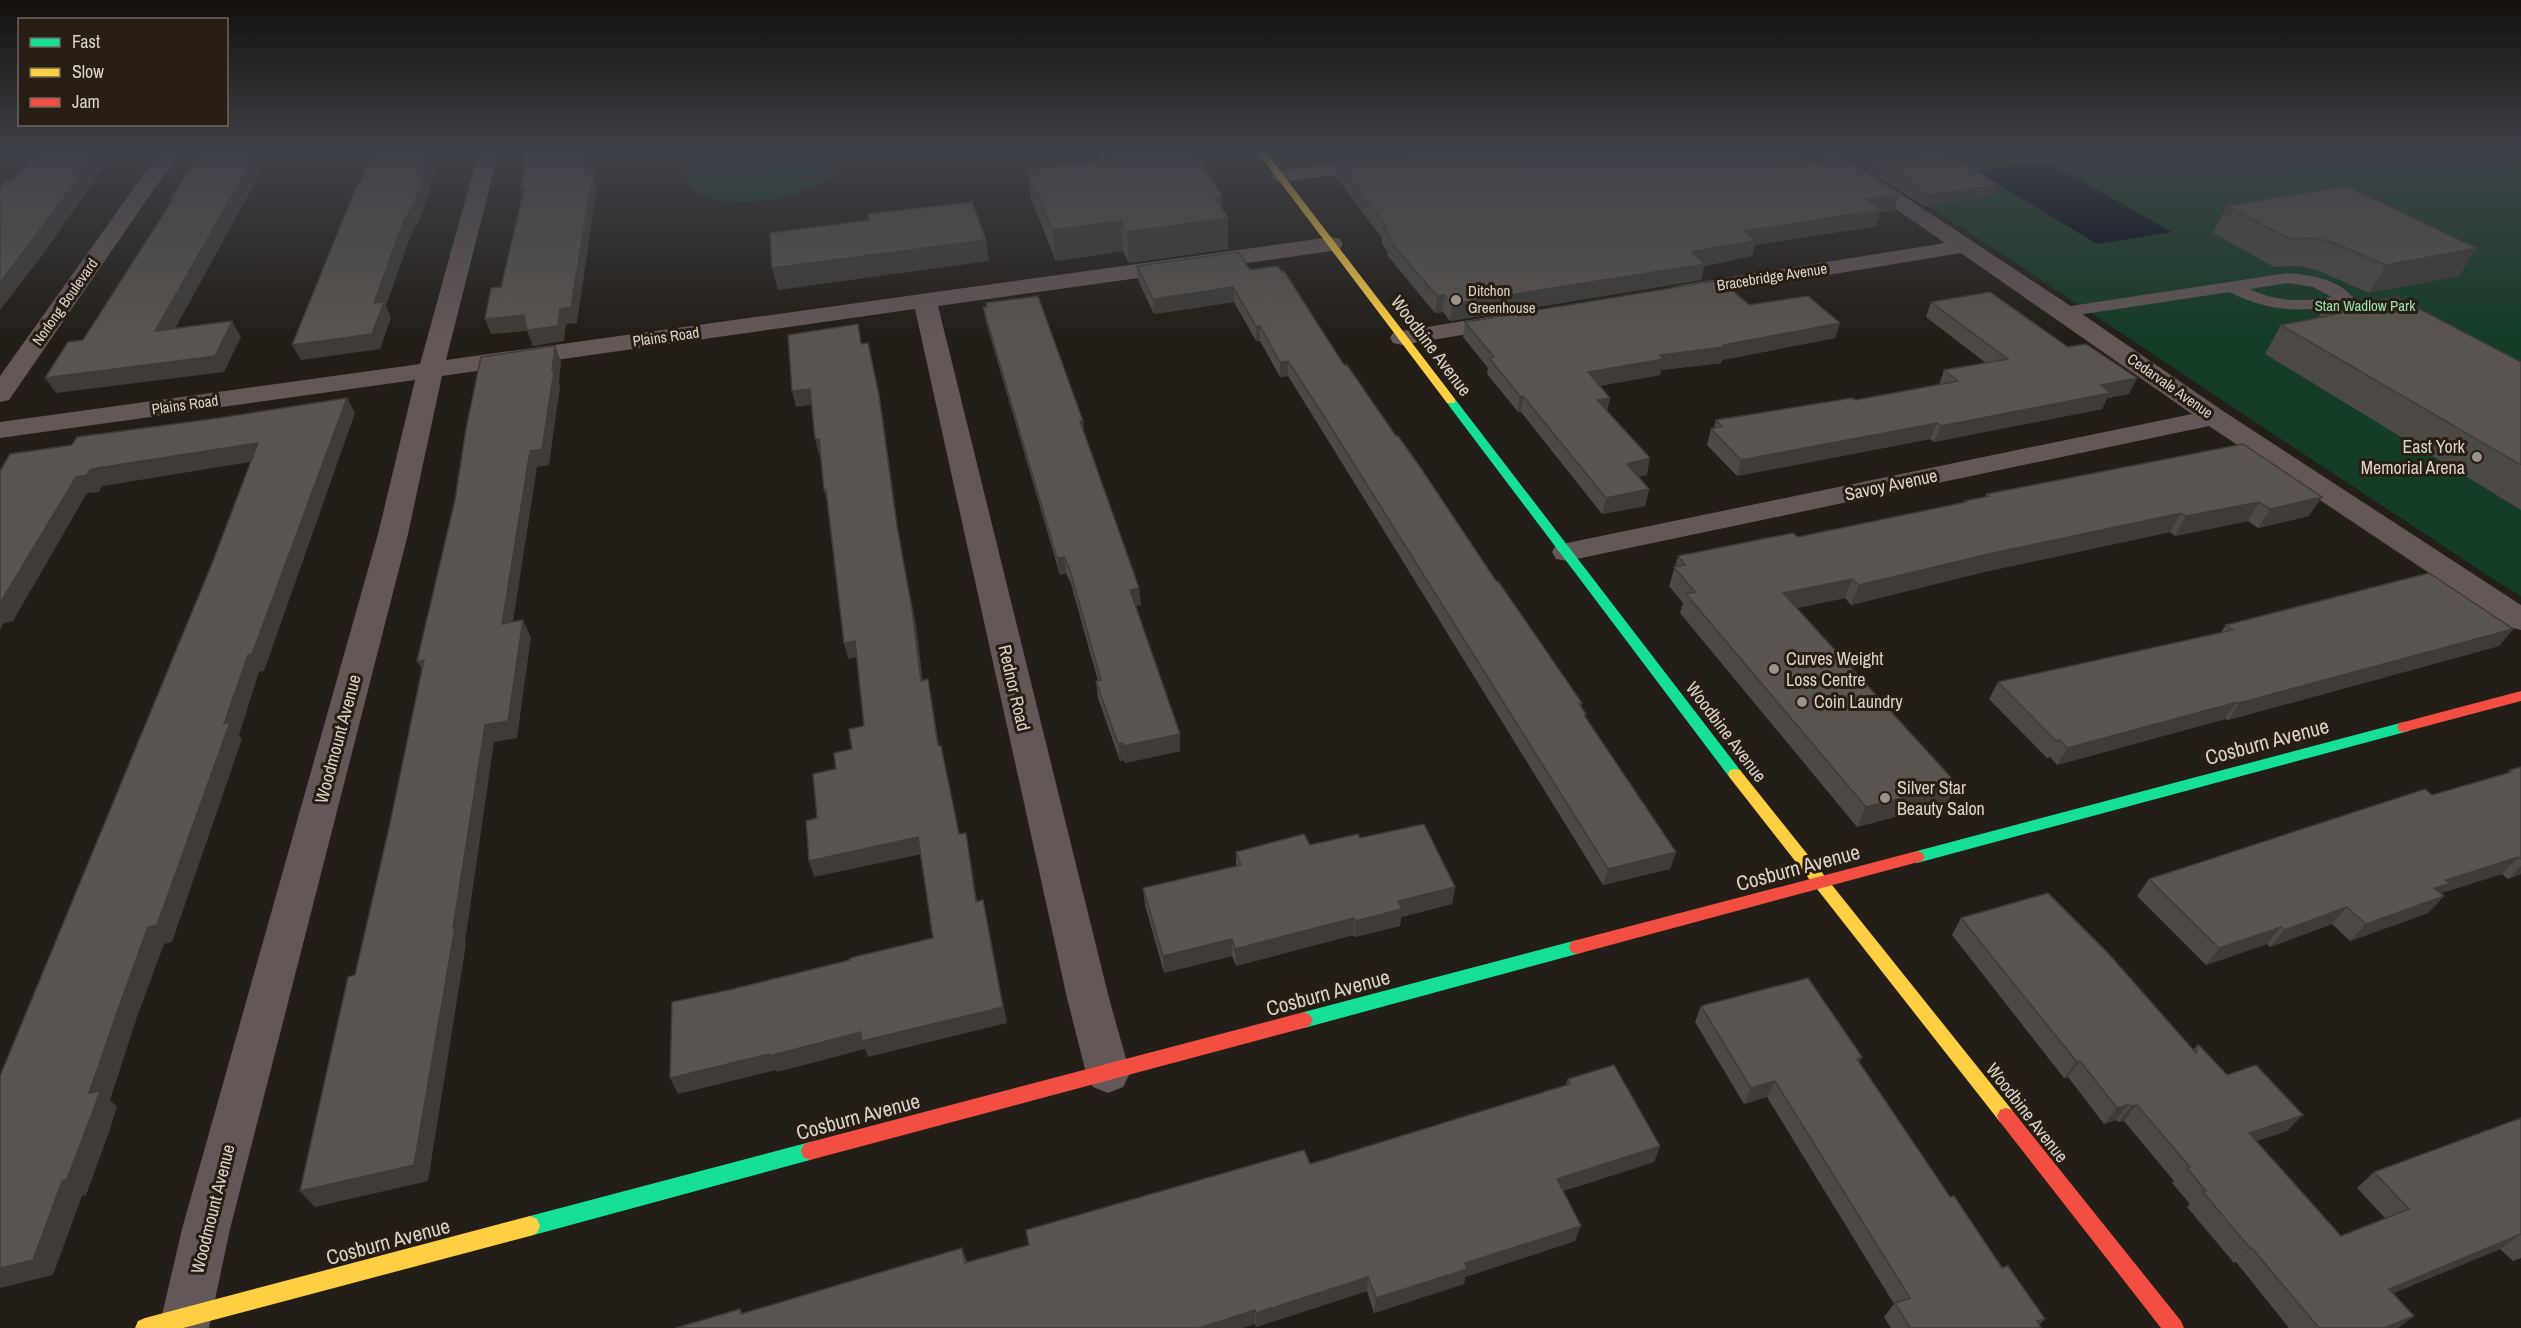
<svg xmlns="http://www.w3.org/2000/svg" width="2521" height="1328" viewBox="0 0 2521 1328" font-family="'Archivo Narrow',sans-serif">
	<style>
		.green { fill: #153c27 }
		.water { fill: #030b19 }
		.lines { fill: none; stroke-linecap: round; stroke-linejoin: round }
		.lane { fill: #645757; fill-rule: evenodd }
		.street { fill: #645757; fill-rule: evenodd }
		.fast { fill: #16e098; fill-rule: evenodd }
		.slow { fill: #ffcf43; fill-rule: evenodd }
		.jam { fill: #f24e42; fill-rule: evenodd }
		.wall { fill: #4d4945 }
		.shaded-wall { fill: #3f3c38 }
		.building { fill: #5a5550; stroke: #3f3c38; stroke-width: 1.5 }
		.poi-dot { fill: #9a948d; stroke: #281e13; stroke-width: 2 }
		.labels { text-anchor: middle; stroke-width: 6; stroke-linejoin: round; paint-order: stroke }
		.far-street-label { font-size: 15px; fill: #dad3cc; stroke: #281e13 }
		.far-poi-label { font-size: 15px; fill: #dad3cc; stroke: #281e13; text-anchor: start }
		.far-park-label { font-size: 15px; fill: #91e0b0; stroke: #281e13 }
		.street-label { font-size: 18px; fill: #dad3cc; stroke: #281e13 }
		.poi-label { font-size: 18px; fill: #dad3cc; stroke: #281e13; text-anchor: start }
		.near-street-label { font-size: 21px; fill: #dad3cc; stroke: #281e13 }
	</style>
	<rect width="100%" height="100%" fill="#231e18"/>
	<!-- green -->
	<path class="green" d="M689 150H833C835 159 837 168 830 176 810 200 703 217 689 182 686 174 689 159 689 150Z
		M1844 150H2521V596L2499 583Z"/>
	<!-- water -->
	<path class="water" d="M2046 161 2172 232 2097 244 1976 171Z"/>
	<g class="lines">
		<!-- lane -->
		<path class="lane" d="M2288 273C2311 275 2339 279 2354 299L2351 303C2308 313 2269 313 2230 292L2064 317 2058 316 2055 312 2058 308 2064 307ZM2288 283 2313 287 2332 297C2303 302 2276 302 2250 289Z"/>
		<!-- street -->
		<path class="street" d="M161 150H181L9 400 0 402V376Z
			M479 150H499L446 360 1332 237 1340 239 1343 244 1340 249 1332 251 938 306 1109 998 1130 1073 1123 1087 1108 1093 1093 1087 1086 1073 1067 998 915 309 442 376 408 534 230 1229 209 1328H159L182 1229 378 534 415 380 0 438V422L420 364Z
			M1811 150H1834L2072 307 2223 411 2521 605V630L2510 627 2209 426 1567 561 1556 559 1552 552 1556 545 1567 543 2192 414 1961 253 1682 299 1674 297 1670 292 1674 287 1682 285 1945 243Z
			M1380 158 1387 160 1390 164 1387 168 1281 182 1274 180 1271 176 1274 172 1281 170Z
			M1507 314 1516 316 1519 321 1516 326 1402 345 1393 343 1390 338 1393 333 1402 331Z"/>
		<!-- fast -->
		<path class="fast" d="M1451 398 1455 399 1740 770 1742 774 1740 778H1730L1447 403 1446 401Z
			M2404 722 2409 723 2411 727 2409 731 1917 863 1912 861 1909 857 1912 853 1917 851Z
			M1577 940 1583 942 1585 947 1583 952 1577 954 1304 1028 1298 1025 1295 1020 1298 1015 1304 1012Z
			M810 1142 817 1145 819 1151 817 1157 810 1160 530 1236 523 1233 520 1226 523 1219 530 1216Z"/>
		<!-- slow -->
		<path class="slow" d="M1256 150H1264L1455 399V403H1447Z
			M1735 769 1740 770 2012 1110 2015 1116 2012 1122 2006 1124 2000 1122 1730 778 1728 774 1730 770Z
			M530 1216 537 1219 540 1226 537 1233 530 1236 183 1328H135L138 1321 145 1318Z"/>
		<!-- jam -->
		<path class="jam" d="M2521 691V701L2404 732 2399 731 2397 727 2399 723 2404 722Z
			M1917 851 1922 853 1925 857 1922 861 1577 954 1571 952 1569 947 1571 942 1577 940Z
			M1304 1012 1310 1015 1313 1020 1310 1025 1304 1028 810 1160 803 1157 801 1151 803 1145 810 1142Z
			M2006 1108 2012 1110 2181 1321 2184 1328H2161L2000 1122 1997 1116 2000 1110Z"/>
	</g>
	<!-- wall -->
	<path class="wall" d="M1101 150H1193L1222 209 1228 249 1129 263 1123 251 1056 261 1031 199 1028 169 1102 161Z
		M1312 150H1422L1323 163Z
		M1873 159 1994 196 1924 206 1869 171Z
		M1336 162 1814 164 1899 195 1894 211 1880 212 1876 226 1755 245 1752 256 1704 266 1701 280 1450 321 1443 312 1435 313 1387 255 1388 252 1382 244V238L1336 177Z
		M2227 206 2476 248 2459 276 2369 293 2317 270 2298 266 2274 267 2213 233Z
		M1137 266 1250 270 1344 365 1582 703 1581 708 1586 714 1585 717 1676 852 1670 869 1603 885 1321 429 1288 376 1280 377 1260 341H1256L1234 302 1154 314 1138 280Z
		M1931 302 2129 394 2107 398 2102 409 1934 442 1930 439 1737 476 1707 445 1711 429 1714 428 1716 420 1856 400 1939 385 1944 370 1986 363 1926 317Z
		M986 303 1085 435 1141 605 1135 606 1180 734V751L1125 763 1124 760 1120 761 1098 698 1096 681H1098L1071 584 1066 573 1060 575 986 322 983 307H986Z
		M2324 309 2521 362V510L2265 354 2281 325 2318 318Z
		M1465 322 1840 323 1835 338 1722 360 1721 363 1661 370 1660 375 1599 386 1610 398 1607 411 1647 475 1638 477 1649 489 1645 506 1602 514 1521 412H1518L1487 374 1488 368 1463 337Z
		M2243 444 2309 516 2258 528 2248 521 2175 536 2170 532 1984 572 1851 605 1845 598 1797 608 1947 803 1857 827 1680 613 1683 603 1669 586 1678 556 1798 537 1964 503 1965 501 1985 497 1987 494Z
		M2226 625 2513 629 2499 646 2228 720 2225 719 2057 765 2050 757 2047 758 1989 699 1998 682 2220 633Z
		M2521 767V874L2508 879 2502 874 2441 893 2444 896 2428 913 2350 941 2332 924 2270 947 2267 944 2206 965 2137 896 2149 879 2432 795 2507 774 2510 770Z
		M1360 838 1455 887 1452 904 1401 917 1400 926 1354 937 1353 935 1236 966 1232 956 1164 973 1145 905 1143 888 1236 866V852L1310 845Z
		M1961 918 2193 1050 2198 1044 2227 1075 2287 1131 2256 1141 2341 1236 2385 1218 2357 1188 2374 1172 2521 1118V1258L2513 1261 2500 1249 2393 1293 2398 1328H2289L2236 1262 2234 1263 2187 1207 2190 1204 2172 1183 2174 1181 2124 1121 2118 1122 2116 1120 2104 1124 2068 1077 2064 1078 1952 935Z
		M1701 1006 1862 1057 1859 1062 1950 1197 2002 1268 2045 1319 2039 1325 2041 1328H1891L1884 1317 1894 1304 1767 1097 1744 1104 1695 1022Z
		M1568 1079 1660 1146 1654 1162 1563 1191 1575 1241 1465 1277 1464 1284 1374 1313 1367 1291 1256 1327 1255 1324 676 1328 740 1309 743 1314 962 1248 967 1262 1029 1245 1310 1164 1566 1085Z"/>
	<!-- shaded-wall -->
	<path class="shaded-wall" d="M101 150H119L106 168H103L44 253 0 310V282L95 155Z
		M258 150H273L165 347 155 331Z
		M432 150H442L421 217 411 235 386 306 391 318 380 349 301 360 292 345 374 303 404 220Z
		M589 150H596L593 172 597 186 577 323 566 324 564 341 533 346 527 331 491 334 485 319 560 309 586 173Z
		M1323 150H1422L1323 163Z
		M1999 185 1994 196 1924 206 1928 195Z
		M1899 195 1894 211 1880 212 1876 226 1755 245 1752 256 1704 266 1701 280 1450 321 1452 304 1692 252 1744 231 1866 199Z
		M1222 196 1223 219 1228 218V249L1129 263 1127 232 1215 197Z
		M1121 221 1123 251 1056 261 1052 230Z
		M986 240 989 261 778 290 772 268Z
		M2476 248 2459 276 2369 293 2386 265Z
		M1233 287 1234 302 1154 314 1153 299Z
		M1444 295 1443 312 1435 313 1437 296Z
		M232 321 241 337 224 372 56 393 45 378Z
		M1840 323 1835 338 1722 360 1721 363 1661 370 1660 375 1585 388 1588 372 1660 355 1723 345Z
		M1256 326H1260V341H1256Z
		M868 343 882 411 900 543 916 625 925 698 921 681Z
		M555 346 561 361 559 383 560 387 549 465 537 467 510 641 502 624 530 451 552 371Z
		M1288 361V376L1280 377V362Z
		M2137 378 2129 394 2107 398 2102 409 1934 442 1941 426 2101 385Z
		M810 389 814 404 796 407 792 391Z
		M1520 396H1523L1521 412H1518Z
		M347 398 355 413 264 671 259 672 239 735 242 739 172 942 164 944 137 1017 110 1100 117 1107 108 1135 86 1195 82 1196 53 1275 0 1288V1268L121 1001 224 724 248 655Z
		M1610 398 1606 413 1597 400Z
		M1080 421H1083L1085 437Z
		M1937 423 1930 439 1737 476 1741 460Z
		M815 439H819L823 455H819Z
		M258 443 268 459 109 485 102 486 99 492 87 493 13 621 4 623 0 630V603L76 477 90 470Z
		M1650 458 1647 475 1623 480 1627 464Z
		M1649 489 1645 506 1602 514 1606 498Z
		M824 490H826L828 506Z
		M2322 497 2309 516 2258 528 2270 509Z
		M2259 502 2248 521 2175 536 2186 516Z
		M2181 513 2170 532 1984 572 1851 605 1859 585 1993 553Z
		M1064 557 1066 573 1060 575 1057 558Z
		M1852 579 1845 598 1777 612 1783 593Z
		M1139 588 1141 605 1131 606 1130 590Z
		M523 620 531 637 517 738 494 742 465 942 466 944 428 1181 315 1207 300 1191 453 928 485 725Z
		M2513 629 2499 646 2228 720 2239 703Z
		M855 641 860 657 848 659 844 643Z
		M424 660 427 678 417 661Z
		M928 679 931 696 942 763 938 746Z
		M2237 702 2225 719 2057 765 2067 748Z
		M1180 734V751L1125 763 1123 746Z
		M1123 743 1124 760 1120 761 1118 744Z
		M1957 784 1947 803 1857 827 1866 807Z
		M966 833 969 850 980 919 976 902Z
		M918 837 922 854 814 877 809 861Z
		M1676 852 1670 869 1603 885 1608 869Z
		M2518 857 2502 874 2441 893 2444 896 2428 913 2350 941 2366 924 2434 888 2446 880Z
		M2521 866V874L2508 879Z
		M1455 887 1452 904 1401 917 1400 926 1354 937 1355 921 1398 901Z
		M983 900 1007 1023 868 1057 865 1049 777 1072 776 1070 678 1094 670 1078 861 1032Z
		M2347 907 2332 924 2270 947 2284 930Z
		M1354 918 1353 935 1236 966 1235 949Z
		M2281 927 2267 944 2206 965 2219 948Z
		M1232 939V956L1164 973 1163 956Z
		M2080 1061 2068 1077 2064 1078 2077 1062Z
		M1775 1081 1767 1097 1744 1104 1751 1088Z
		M2129 1104 2116 1120 2104 1124 2117 1108Z
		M2137 1105 2124 1121 2118 1122 2131 1106Z
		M2303 1115 2287 1131 2233 1149 2249 1133Z
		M1660 1146 1654 1162 1553 1194 1557 1179Z
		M1581 1226 1575 1241 1465 1277 1464 1284 1374 1313 1376 1298 1465 1263Z
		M2521 1234 2500 1249 2370 1303 2389 1289Z
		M2250 1248H2252L2234 1263Z
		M1368 1277 1367 1291 1256 1327V1313Z
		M1255 1310V1324L1243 1328H1199Z
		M2414 1316 2398 1328H2384Z"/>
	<!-- building -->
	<path class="building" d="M39 150H101L98 154 95 155 34 238 0 282V188L5 181H13Z
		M203 150H258L155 331 232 321 215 356 45 378 68 342 83 340 163 215 173 198 170 199Z
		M375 150H432L415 203 404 220 374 303 384 302 372 334 292 345 358 183 360 182Z
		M528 150H589L586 173 593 172 571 307 560 309 558 326 527 330 524 315 485 319 491 288 501 287 524 190H520Z
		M1102 150H1193L1222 196 1215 197 1228 218 1127 232 1121 221 1052 230 1028 169 1107 160Z
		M1433 150H1794L1814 164 1847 159 1899 195 1866 199 1881 210 1744 231 1756 240 1692 252 1705 264 1452 304 1444 295 1437 296 1388 239 1391 238 1383 228 1387 227 1336 162Z
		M1942 150 1999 185 1928 195 1873 159Z
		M2347 186 2476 248 2386 265 2332 242 2313 238 2289 239 2227 206Z
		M972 202 986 240 772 268 770 233 869 220 868 214Z
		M1238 252 1250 270 1278 266 1282 272 1284 271 1344 365H1347L1396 436H1398L1418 464 1496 581H1498L1582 703 1579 704 1586 714 1584 715 1676 852 1608 869 1322 413 1288 361 1280 362 1260 326H1256L1233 287 1153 299 1137 266Z
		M1721 280 1749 305 1808 296 1840 323 1723 345 1725 347 1660 355 1664 359 1588 372 1610 398 1597 400 1650 458 1627 464 1649 489 1606 498 1523 396H1520L1489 358 1494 357 1465 322Z
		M1990 292 2068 347 2086 344 2137 378 2101 385 2110 393 1941 426 1937 423 1741 460 1711 429 1722 426 1716 420 1852 398 1856 400 1958 381 1944 370 2008 359 1931 302Z
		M1038 296 1083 421H1080L1139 588 1130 590 1180 734 1123 746V743L1118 744 1096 681 1101 680 1069 567 1064 557 1057 558 983 307H987L986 303Z
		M2397 297 2521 362V465L2281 325 2334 315 2324 309Z
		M858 324 861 344 868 343 879 395 897 526 912 609 921 681 928 679 938 746H941L959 834 966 833 976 902 983 900 1003 1007 862 1041 861 1032 769 1056V1054L670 1078 672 1002 729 990 850 960V958L933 938 918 837 809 861 806 821 817 818 813 774 836 769 834 753 852 749 849 729 864 726 855 641 844 643 826 490H824L819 439H815L810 389 792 391 788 335Z
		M555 346 552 371H554L542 449 530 451 502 624 523 620 508 721 485 725 453 928 455 927 414 1165 300 1191 348 977 355 975 389 828 424 660 417 661 455 500 466 429 481 357Z
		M347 398 252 654 248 655 224 724 230 722 157 925 148 927 121 1001 89 1093 100 1091 90 1119 67 1179 62 1181 33 1260 0 1268V1076L211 566 258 443 97 468 90 470 87 475 76 477 0 603V471L10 454 72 445 77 437 212 419Z
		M2243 444 2322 497 2270 509 2259 502 2186 516 2181 513 1993 553 1859 585 1852 579 1783 593 1957 784 1866 807 1686 594 1695 592 1674 567 1685 565 1678 556 1793 533 1798 537 1966 502 1965 501 1989 496 1987 494Z
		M2429 573 2513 629 2239 703 2237 702 2067 748 2060 740 2056 741 1998 682 2233 630 2226 625Z
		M2521 767V859L2518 857 2446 880 2450 884 2434 888 2444 896 2366 924 2347 907 2284 930 2281 927 2219 948 2149 879 2425 789 2432 795 2512 772 2510 770Z
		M1424 824 1455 887 1398 901 1402 909 1355 921 1354 918 1235 949 1232 939 1163 956 1143 888 1241 865 1236 852 1304 834 1310 845 1358 834 1360 838Z
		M2048 893 2108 953 2196 1053 2198 1044 2227 1075 2256 1065 2303 1115 2249 1133 2341 1236 2409 1209 2374 1172 2521 1118V1234L2389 1289 2414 1316 2384 1328H2319L2252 1248H2250L2202 1191H2206L2187 1168 2190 1167 2137 1105 2131 1106 2129 1104 2117 1108 2080 1061 2077 1062 1961 918Z
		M1808 978 1862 1057 1857 1059 1950 1197 1954 1196 2002 1268 2008 1266 2045 1319 2037 1321 2041 1328H1910L1895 1303 1910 1298 1775 1081 1751 1088 1701 1006Z
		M1614 1065 1660 1146 1557 1179 1581 1226 1465 1263 1467 1269 1376 1298 1368 1277 1256 1313 1255 1310 1199 1328H676L740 1309 741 1314 962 1248 965 1263 1029 1245 1026 1230 1304 1150 1310 1164 1570 1084 1568 1079Z"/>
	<!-- sky -->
	<linearGradient id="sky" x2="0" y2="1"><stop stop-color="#13100d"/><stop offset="0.45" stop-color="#3f4148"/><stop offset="1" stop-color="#3f4148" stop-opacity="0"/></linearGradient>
	<rect width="2521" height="336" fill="url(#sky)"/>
	<!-- markers -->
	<g class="poi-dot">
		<circle cx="1456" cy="300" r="6"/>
		<circle cx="2477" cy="457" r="6"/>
		<circle cx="1774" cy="669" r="6"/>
		<circle cx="1802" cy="702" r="6"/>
		<circle cx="1885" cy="798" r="6"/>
	</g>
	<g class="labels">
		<!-- far-street labels -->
		<g class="far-street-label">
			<text transform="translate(1772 277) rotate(-9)" y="5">Bracebridge Avenue</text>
			<text transform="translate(65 302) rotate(-55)" y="5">Norlong Boulevard</text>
			<text transform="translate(666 337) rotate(-8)" y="5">Plains Road</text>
			<text transform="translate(2170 386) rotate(35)" y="5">Cedarvale Avenue</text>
			<text transform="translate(185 405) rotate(-8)" y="5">Plains Road</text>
		</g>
		<!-- far-poi labels -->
		<g class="far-poi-label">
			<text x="1468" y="296">Ditchon<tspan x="1468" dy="17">Greenhouse</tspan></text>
		</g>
		<!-- far-park labels -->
		<g class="far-park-label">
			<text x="2365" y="311">Stan Wadlow Park</text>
		</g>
		<!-- street labels -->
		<g class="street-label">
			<text transform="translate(1431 346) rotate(53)" y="6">Woodbine Avenue</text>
			<text transform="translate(1891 485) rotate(-12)" y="6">Savoy Avenue</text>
			<text transform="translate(1014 688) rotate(77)" y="6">Rednor Road</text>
			<text transform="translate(1726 732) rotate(53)" y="6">Woodbine Avenue</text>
			<text transform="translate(338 739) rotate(-75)" y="6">Woodmount Avenue</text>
			<text transform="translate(2027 1113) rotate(52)" y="6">Woodbine Avenue</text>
			<text transform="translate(213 1209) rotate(-76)" y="6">Woodmount Avenue</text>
		</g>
		<!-- poi labels -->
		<g class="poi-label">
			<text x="2465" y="453" text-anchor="end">East York<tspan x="2465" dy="21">Memorial Arena</tspan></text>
			<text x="1786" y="665">Curves Weight<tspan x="1786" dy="21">Loss Centre</tspan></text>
			<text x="1814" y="708">Coin Laundry</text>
			<text x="1897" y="794">Silver Star<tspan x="1897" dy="21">Beauty Salon</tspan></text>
		</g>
		<!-- near-street labels -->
		<g class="near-street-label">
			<text transform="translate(2267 742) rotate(-15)" y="7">Cosburn Avenue</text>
			<text transform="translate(1798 868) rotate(-15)" y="7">Cosburn Avenue</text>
			<text transform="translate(1328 993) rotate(-15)" y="7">Cosburn Avenue</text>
			<text transform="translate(858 1117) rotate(-15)" y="7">Cosburn Avenue</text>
			<text transform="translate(388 1242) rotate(-15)" y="7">Cosburn Avenue</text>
		</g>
	</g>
	<!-- legend -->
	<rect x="18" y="18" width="210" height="108" fill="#281e13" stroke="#6f665d" stroke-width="1.5"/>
	<rect x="30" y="38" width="30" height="9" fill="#16e098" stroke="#6f665d" stroke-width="1.5"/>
	<text x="72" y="48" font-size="18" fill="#dad3cc">Fast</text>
	<rect x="30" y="68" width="30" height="9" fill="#ffcf43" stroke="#6f665d" stroke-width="1.5"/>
	<text x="72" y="78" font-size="18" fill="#dad3cc">Slow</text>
	<rect x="30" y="98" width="30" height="9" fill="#f24e42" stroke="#6f665d" stroke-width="1.5"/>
	<text x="72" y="108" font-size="18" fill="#dad3cc">Jam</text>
</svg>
